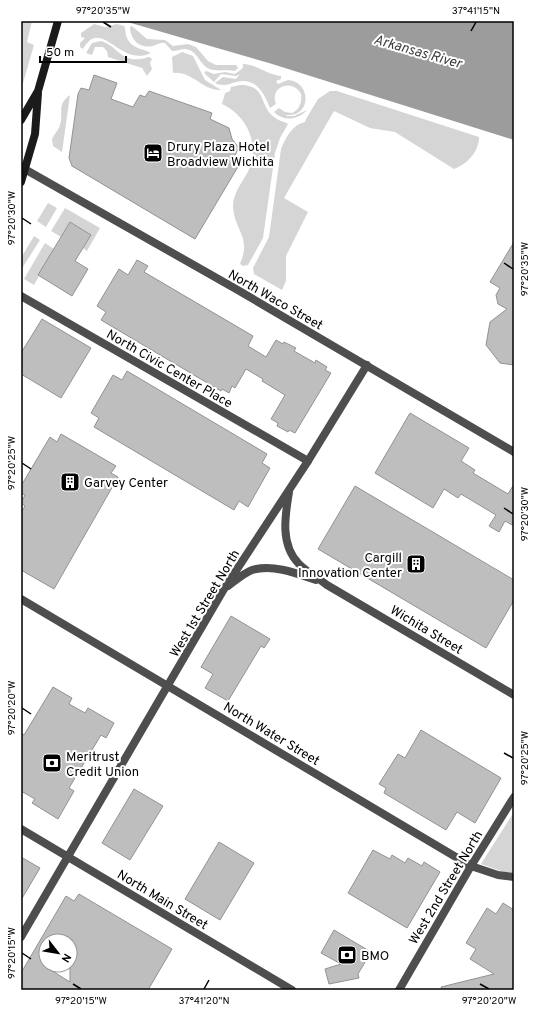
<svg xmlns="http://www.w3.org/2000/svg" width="535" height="1011" viewBox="0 0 535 1011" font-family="Overpass,sans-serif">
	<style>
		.green { fill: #d5d5d5 }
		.water { fill: #9c9c9c }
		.building { fill: #bebebe; stroke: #929292; fill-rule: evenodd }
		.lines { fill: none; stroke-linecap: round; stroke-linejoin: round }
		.minor { stroke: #4e4e4e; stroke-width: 8 }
		.tertiary { stroke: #4e4e4e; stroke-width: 8 }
		.secondary { stroke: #1b1b1b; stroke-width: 8 }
		.ticks { fill: none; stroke: #000; stroke-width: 1.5 }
		.labels { text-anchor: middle; stroke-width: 4; stroke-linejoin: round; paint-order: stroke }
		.poi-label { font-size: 13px; fill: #000; stroke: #fff; text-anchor: start }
		.street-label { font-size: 13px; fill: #000; stroke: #fff }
		.water-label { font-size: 14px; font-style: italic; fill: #3d3d3d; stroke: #fff }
		.neatline { fill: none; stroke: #000; stroke-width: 1.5 }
		.ticks-label { font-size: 10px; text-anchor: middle; fill: #000 }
	</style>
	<rect width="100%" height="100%" fill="#fff"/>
	<!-- green -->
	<path class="green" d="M21 21H32L27 42 34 45 21 90Z
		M94 24 105 27 117 24 124 26C126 29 125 34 127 38 132 49 142 48 151 53 119 68 102 16 83 49L80 47V43L85 38 81 37V33Z
		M132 26 147 39 165 40 173 46 188 44 196 47 208 61 216 65H236L238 68 235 71C227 69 216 72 210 69 199 65 198 50 185 49 181 49 177 51 172 51L165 43C160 42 157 45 153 46 139 49 130 39 130 27Z
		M101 41C119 46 121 66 149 57L152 59 150 63 152 69 147 76 142 68 108 57 107 51 103 47H95L92 55 86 53 92 43Z
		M182 52 193 56 205 80 221 90C202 91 193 71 173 73L172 57Z
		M243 64C256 64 267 75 281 76V79L276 81 278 84 288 80C312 82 311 117 287 115L286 116H294L307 110C298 120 284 122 274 112L279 108 285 112 292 113C300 109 302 102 301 94 293 78 269 86 276 104L270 108C264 93 256 77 236 82 229 84 223 87 215 83L223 77 236 79 240 74 236 76 221 74 214 82 204 73 206 71 214 74 225 72 235 74 243 68Z
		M240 85C267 85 259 106 274 117 278 121 284 121 288 124L280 138 275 153 263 238 248 265 243 266 240 264C252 236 234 231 233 206 233 191 245 180 250 167 259 142 246 115 222 104L225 93 230 91 231 87Z
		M330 91H337L479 137C479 152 467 164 454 169L395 132 370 128 334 111 284 198 308 212 286 256V281L282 290 254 274 253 268 269 237 281 149C286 137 292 125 305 122L306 119 318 99Z
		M70 95 62 152 53 146 52 139C54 134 59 130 60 125 64 113 56 105 70 95Z
		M48 203 57 208 46 227 37 221Z
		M65 208 100 228 87 251 83 248 91 235 70 222 61 237 51 231Z
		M34 236 40 240 21 270V258Z
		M45 243 54 249 34 285 24 279Z
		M514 812V873L504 872 481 864Z"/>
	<!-- water -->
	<path class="water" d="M124 21H514V140L269 63Z"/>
	<!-- building -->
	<path class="building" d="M94 75 117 83 111 99 133 107 140 95 145 97 149 91 212 113 210 119 229 128 232 139 239 148 232 160 239 165 195 239 72 166 69 158 78 94 81 88 89 90Z
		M70 222 91 235 75 261 88 269 72 296 38 275Z
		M514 242V365L500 363 486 345 490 322 507 309 498 304 496 295 500 288 490 282Z
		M137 260 148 266 144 272 253 336 248 346 266 357 276 340 283 344 284 342 296 348 294 351 315 363 316 360 327 367 325 370 331 373 295 433 289 430 288 432 277 426 278 423 271 419 285 395 262 381 263 379 246 369 235 388 232 386 229 393 222 389 221 391 101 320 106 312 97 306 119 269 128 275Z
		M42 319 91 348 61 398 21 374V353Z
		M127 371 267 454 262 463 270 468 248 507 239 501 234 510 94 427 99 418 91 413 113 375 122 380Z
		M410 413 469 448 461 461 475 470 473 473 508 494 514 484V526L505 521 499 532 489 526 496 515 461 494 458 498 444 489 433 508 375 473Z
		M61 434 116 466 111 473 118 477 54 589 21 570V513L25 506 21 503 25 495 21 493V486L50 437 57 442Z
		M355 486 514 580V600L486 648 318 549Z
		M231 616 270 639 264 648 261 646 228 701 205 688 213 674 201 667Z
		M53 687 72 698 69 704 85 713 88 708 114 723 106 738 101 735 69 788 74 791 58 819 32 803 35 799 21 791V733L24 735Z
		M421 730 501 778 475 823 457 812 446 830 384 793 386 788 379 784 398 754 405 758Z
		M134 789 163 806 130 860 102 843Z
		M219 842 254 863 220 920 185 899Z
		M373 850 390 859 392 855 405 863 408 858 422 866 424 862 440 872 407 928 348 893Z
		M21 857 40 868 21 900Z
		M79 894 172 949 148 990H21V973L66 896 74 901ZM46 941H70V982L46 967Z
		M503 903 514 910V990H442L441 987 494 974 470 959 476 949 466 943 487 908 496 914Z
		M334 930 371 952 358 974 359 978 329 984 325 969 341 964 321 953Z"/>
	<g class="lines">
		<!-- minor -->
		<path class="minor" d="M21 296 308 461
			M21 599 471 866 498 875 514 877"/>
		<!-- tertiary -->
		<path class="tertiary" d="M21 167 236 289 514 452
			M289 492C285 516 280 545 299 564 307 572 318 578 327 585L514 695
			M228 586C235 581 244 573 252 570 273 564 296 573 316 580
			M21 829 292 990
			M21 937 224 589 308 461 367 365
			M399 990 471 866 514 797"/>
		<!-- secondary -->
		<path class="secondary" d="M21 120 38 91 58 21
			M21 182 35 134 38 93"/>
	</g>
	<!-- ticks -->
	<path class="ticks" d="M103 22 111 27M471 31 476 22M22 218 31 224M504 263 513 269M22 463 31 469M504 508 513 514M22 708 31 714M504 753 513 758M22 953 31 959M73 984 81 989M480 984 489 989M204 989 209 980"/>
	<!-- icons -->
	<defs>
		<symbol id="hotel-square" viewBox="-11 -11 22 22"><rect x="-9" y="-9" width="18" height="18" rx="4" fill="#000" stroke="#fff"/><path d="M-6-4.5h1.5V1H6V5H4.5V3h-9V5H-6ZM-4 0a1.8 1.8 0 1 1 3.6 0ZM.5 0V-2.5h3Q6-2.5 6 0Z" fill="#fff"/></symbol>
		<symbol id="building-square" viewBox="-11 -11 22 22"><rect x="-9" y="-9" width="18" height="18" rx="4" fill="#000" stroke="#fff"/><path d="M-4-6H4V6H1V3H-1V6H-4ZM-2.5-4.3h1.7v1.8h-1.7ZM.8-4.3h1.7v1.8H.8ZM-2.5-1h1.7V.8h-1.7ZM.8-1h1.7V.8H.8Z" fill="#fff"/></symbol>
		<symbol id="bank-square" viewBox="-11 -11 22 22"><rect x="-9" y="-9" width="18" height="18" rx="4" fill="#000" stroke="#fff"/><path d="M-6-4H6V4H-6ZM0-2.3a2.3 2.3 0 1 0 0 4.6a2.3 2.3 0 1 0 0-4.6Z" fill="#fff"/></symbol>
	</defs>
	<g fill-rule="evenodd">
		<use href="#hotel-square" x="142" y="142" width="22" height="22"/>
		<use href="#building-square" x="59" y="471" width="22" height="22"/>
		<use href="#building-square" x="405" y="553" width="22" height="22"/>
		<use href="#bank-square" x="41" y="752" width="22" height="22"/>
		<use href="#bank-square" x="336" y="944" width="22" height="22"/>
	</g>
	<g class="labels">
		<!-- poi labels -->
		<g class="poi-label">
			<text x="167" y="151">Drury Plaza Hotel<tspan x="167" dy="15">Broadview Wichita</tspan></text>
			<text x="84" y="487">Garvey Center</text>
			<text x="402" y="562" text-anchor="end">Cargill<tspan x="402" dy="15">Innovation Center</tspan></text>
			<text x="66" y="761">Meritrust<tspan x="66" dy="15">Credit Union</tspan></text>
			<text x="361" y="960">BMO</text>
		</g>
		<!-- street labels -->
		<g class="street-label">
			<text transform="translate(276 299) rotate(30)" y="5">North Waco Street</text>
			<text transform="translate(170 368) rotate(30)" y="5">North Civic Center Place</text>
			<text transform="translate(204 603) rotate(-59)" y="5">West 1st Street North</text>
			<text transform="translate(427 629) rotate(31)" y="5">Wichita Street</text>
			<text transform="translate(272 733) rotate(31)" y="5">North Water Street</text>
			<text transform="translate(445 887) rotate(-59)" y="5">West 2nd Street North</text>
			<text transform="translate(163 899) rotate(31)" y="5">North Main Street</text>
		</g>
		<!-- water labels -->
		<g class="water-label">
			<text transform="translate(418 51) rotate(16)" y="5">Arkansas River</text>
		</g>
	</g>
	<!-- border -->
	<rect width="535" height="1011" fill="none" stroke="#ffffff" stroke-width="44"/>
	<!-- north arrow -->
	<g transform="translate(58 953) rotate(121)"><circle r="19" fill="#ffffff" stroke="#999999"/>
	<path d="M0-3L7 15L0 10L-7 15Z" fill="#000000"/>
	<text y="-6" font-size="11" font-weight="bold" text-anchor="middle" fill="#000000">N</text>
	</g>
	<!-- scale -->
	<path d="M40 56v6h86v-6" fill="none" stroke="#000000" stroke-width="2"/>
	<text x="46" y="56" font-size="12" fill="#000000" stroke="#ffffff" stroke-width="3" paint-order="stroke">50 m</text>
	<rect x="22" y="22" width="491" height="967" class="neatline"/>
	<g class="ticks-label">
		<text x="103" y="14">97°20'35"W</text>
		<text x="476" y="14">37°41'15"N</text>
		<text transform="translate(11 218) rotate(-90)" y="4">97°20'30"W</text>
		<text transform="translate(524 269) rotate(-90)" y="4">97°20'35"W</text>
		<text transform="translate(11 463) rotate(-90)" y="4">97°20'25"W</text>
		<text transform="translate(524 514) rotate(-90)" y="4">97°20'30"W</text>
		<text transform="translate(11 708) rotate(-90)" y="4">97°20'20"W</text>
		<text transform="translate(524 758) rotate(-90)" y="4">97°20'25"W</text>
		<text transform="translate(11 953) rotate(-90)" y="4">97°20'15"W</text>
		<text x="81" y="1004">97°20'15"W</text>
		<text x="204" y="1004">37°41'20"N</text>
		<text x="489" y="1004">97°20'20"W</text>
	</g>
</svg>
